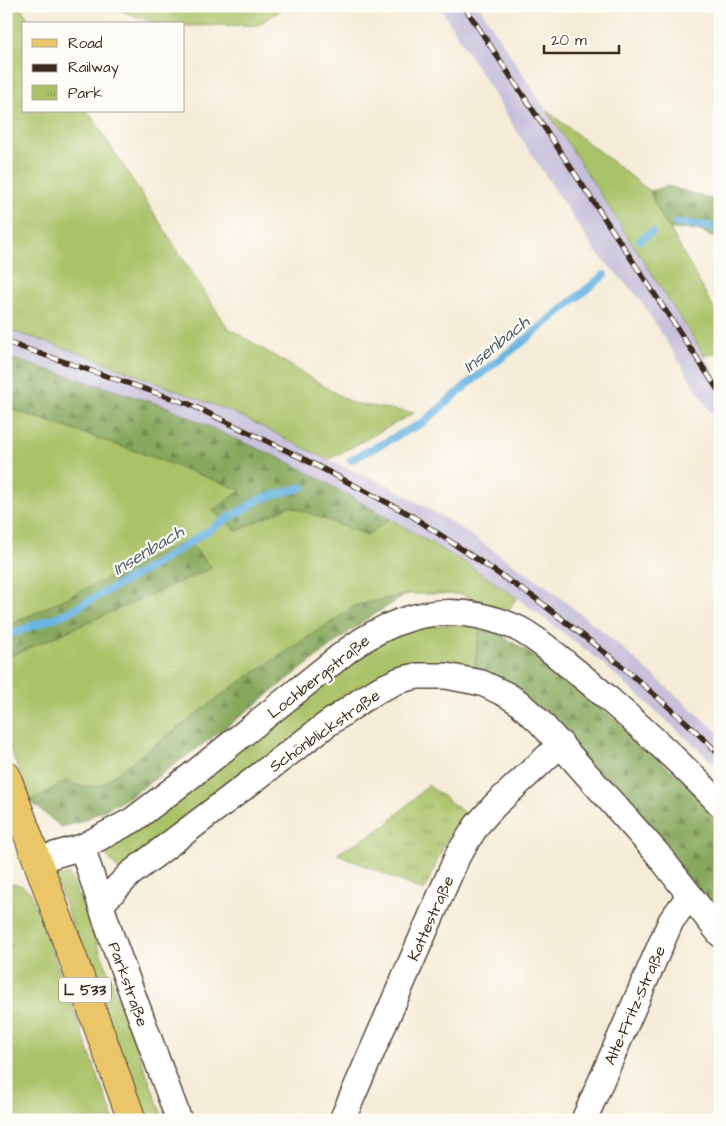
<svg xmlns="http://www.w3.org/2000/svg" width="726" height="1126" viewBox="0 0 726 1126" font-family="'Architects Daughter',sans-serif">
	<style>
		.railway { fill: #c6c0da }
		.green { fill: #aac267; stroke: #727642 }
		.forest { fill: url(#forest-firs); stroke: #61693d }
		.park { fill: url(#park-tufts); stroke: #727642 }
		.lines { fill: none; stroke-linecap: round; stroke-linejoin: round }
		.stream { stroke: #68b3e1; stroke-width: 8 }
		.minor-casing { stroke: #57473a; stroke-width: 28 }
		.major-casing { stroke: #57473a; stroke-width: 30 }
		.minor { stroke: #fff; stroke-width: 25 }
		.major { stroke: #ebc669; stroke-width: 28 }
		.rail-casing { stroke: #3b2a1e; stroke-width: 5.5 }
		.rail { stroke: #fdfcf7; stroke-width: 4; stroke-dasharray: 11; stroke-linecap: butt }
		.labels { text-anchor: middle; stroke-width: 4.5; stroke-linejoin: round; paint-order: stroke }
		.shield { fill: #fdfcf7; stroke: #75695f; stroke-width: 1 }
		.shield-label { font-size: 15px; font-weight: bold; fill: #3b2a1e }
		.street-label { font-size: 16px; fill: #3b2a1e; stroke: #fdfcf7 }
		.water-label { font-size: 18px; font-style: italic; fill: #4b5a62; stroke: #fdfcf7 }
	</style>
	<defs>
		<pattern id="forest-firs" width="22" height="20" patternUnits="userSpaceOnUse" patternTransform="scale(1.25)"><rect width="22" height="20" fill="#87a85c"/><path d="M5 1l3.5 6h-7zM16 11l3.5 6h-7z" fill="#70894b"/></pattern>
		<pattern id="park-tufts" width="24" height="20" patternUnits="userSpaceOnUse" patternTransform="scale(1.25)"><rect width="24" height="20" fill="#aac267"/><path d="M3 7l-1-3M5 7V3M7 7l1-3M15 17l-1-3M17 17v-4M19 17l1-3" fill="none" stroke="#8c9e54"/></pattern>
	</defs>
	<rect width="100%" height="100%" fill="#fdfcf7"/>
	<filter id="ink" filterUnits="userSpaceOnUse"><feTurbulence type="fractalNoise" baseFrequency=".02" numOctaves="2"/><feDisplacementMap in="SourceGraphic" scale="10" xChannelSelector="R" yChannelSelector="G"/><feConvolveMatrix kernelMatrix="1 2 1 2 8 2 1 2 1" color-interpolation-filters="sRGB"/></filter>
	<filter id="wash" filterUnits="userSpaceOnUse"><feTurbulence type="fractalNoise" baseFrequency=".0096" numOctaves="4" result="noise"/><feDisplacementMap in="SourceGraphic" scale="20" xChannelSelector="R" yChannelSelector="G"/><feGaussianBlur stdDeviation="1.12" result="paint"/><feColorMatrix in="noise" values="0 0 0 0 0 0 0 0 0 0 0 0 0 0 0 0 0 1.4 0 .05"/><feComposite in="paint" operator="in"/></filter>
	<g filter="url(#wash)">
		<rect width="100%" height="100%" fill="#f5ecd7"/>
		<!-- railway -->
		<path class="railway" d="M439 6H479L720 381V427L639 298 595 251 519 135Z
			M6 329 83 354 237 414 328 460 386 484 456 525 547 587 613 640 720 734V770L705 755 600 661 517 598 464 562 293 464 229 436 168 407 6 357Z"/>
		<!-- green -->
		<path class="green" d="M6 6H20L31 24H24V111H88L227 327 352 403 414 413 328 460 237 414 83 354 6 329Z
			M108 6H287L258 25 184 26V24H157Z
			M547 111 650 191 662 219 670 229 720 320V352L704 355Z
			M6 407 150 456 242 490 237 531 290 506 367 535 390 519 464 562 517 598 506 613 461 594H408L357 605 234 686 100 786H78L66 781 30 801 6 738V658L211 568 187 541 10 625 6 616Z
			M451 625 480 626 474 670 436 663 397 671 119 871 107 856 106 846 324 681 398 632 430 626Z
			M69 874 82 903 164 1120H145L55 878Z
			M10 884 21 885 31 893 114 1120H6V954L11 945 6 946V885Z"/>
		<!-- forest -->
		<path class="forest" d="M668 186 720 202V240L698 230 670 229 662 219 650 191Z
			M6 357 168 407 229 436 293 464 390 519 367 535 290 506 237 531 213 511 241 490 150 456 6 407Z
			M187 540 212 568 6 658V616L10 625Z
			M408 594 366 619 221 731 128 798 80 822 61 827 30 801 66 781 78 786H100L234 686 357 605Z
			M480 626 494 631 565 675 691 788 720 818V926L474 670Z"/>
		<!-- park -->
		<path class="park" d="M428 785 465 813 447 839 424 891 337 854 385 826Z"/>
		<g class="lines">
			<!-- stream -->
			<path class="stream" d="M676 223 708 226 720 230
				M640 240 652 232
				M351 460 424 422 469 383 526 339 604 275
				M6 636 67 613 151 567 217 525 260 499 303 487"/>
		</g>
	</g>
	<g filter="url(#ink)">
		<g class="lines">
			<defs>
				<path id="minor" d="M82 847 111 936 179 1120
					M37 860 82 847 133 820 187 779 348 650C388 621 431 605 480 616 493 619 507 623 519 629 537 639 553 652 568 665 583 677 598 689 612 702 649 734 686 768 720 804
					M101 904 130 874 326 725 362 700 380 689 400 680 417 676H446L482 683 507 695 518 702 540 722 657 853 720 934
					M342 1120 458 855 477 825 495 805 561 744
					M584 1120 671 921 690 895"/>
				<path id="major" d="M6 775 132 1120"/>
			</defs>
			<!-- minor casing -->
			<use href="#minor" class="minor-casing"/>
			<!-- major casing -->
			<use href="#major" class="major-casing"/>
			<!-- minor -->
			<use href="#minor" class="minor"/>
			<!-- major -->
			<use href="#major" class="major"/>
			<defs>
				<path id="rail" d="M464 6 720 393
					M6 342 189 404 300 457 409 514 535 598 618 663 686 722 720 755"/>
			</defs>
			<!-- rail casing -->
			<use href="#rail" class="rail-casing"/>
			<!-- rail -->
			<use href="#rail" class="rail"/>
		</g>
	</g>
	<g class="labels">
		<!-- shield labels -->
		<rect class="shield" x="59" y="977.5" width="52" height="25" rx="4"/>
		<g class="shield-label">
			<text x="85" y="995">L 533</text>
		</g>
		<!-- street labels -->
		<g class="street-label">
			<text transform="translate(318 676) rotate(-38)" y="6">Lochbergstraße</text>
			<text transform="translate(324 730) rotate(-35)" y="6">Schönblickstraße</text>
			<text transform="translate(430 918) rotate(-66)" y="6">Kattestraße</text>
			<text transform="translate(129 984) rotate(70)" y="6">Parkstraße</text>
			<text transform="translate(634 1005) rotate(-66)" y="6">Alte-Fritz-Straße</text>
		</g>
		<!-- water labels -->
		<g class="water-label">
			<text transform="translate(496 344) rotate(-39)" y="6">Insenbach</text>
			<text transform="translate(148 550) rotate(-31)" y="6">Insenbach</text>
		</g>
	</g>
	<!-- margin -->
	<rect width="726" height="1126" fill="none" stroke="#fdfcf7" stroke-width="25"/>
	<!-- legend -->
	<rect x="22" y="22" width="162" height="90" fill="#fdfcf7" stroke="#afa8a0"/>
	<rect x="32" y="39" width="25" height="8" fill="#ebc669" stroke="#afa8a0"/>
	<text x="68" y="48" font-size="15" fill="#3b2a1e">Road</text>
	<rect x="32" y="64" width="25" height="8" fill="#3b2a1e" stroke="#afa8a0"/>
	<text x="68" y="72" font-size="15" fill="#3b2a1e">Railway</text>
	<rect x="32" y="85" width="25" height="15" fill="url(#park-tufts)" stroke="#afa8a0"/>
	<text x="68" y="98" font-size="15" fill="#3b2a1e">Park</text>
	<!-- scale -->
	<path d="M544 45v8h75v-8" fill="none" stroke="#3b2a1e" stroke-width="2.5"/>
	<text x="551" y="45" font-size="15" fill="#3b2a1e" stroke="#fdfcf7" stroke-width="4" paint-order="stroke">20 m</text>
</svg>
